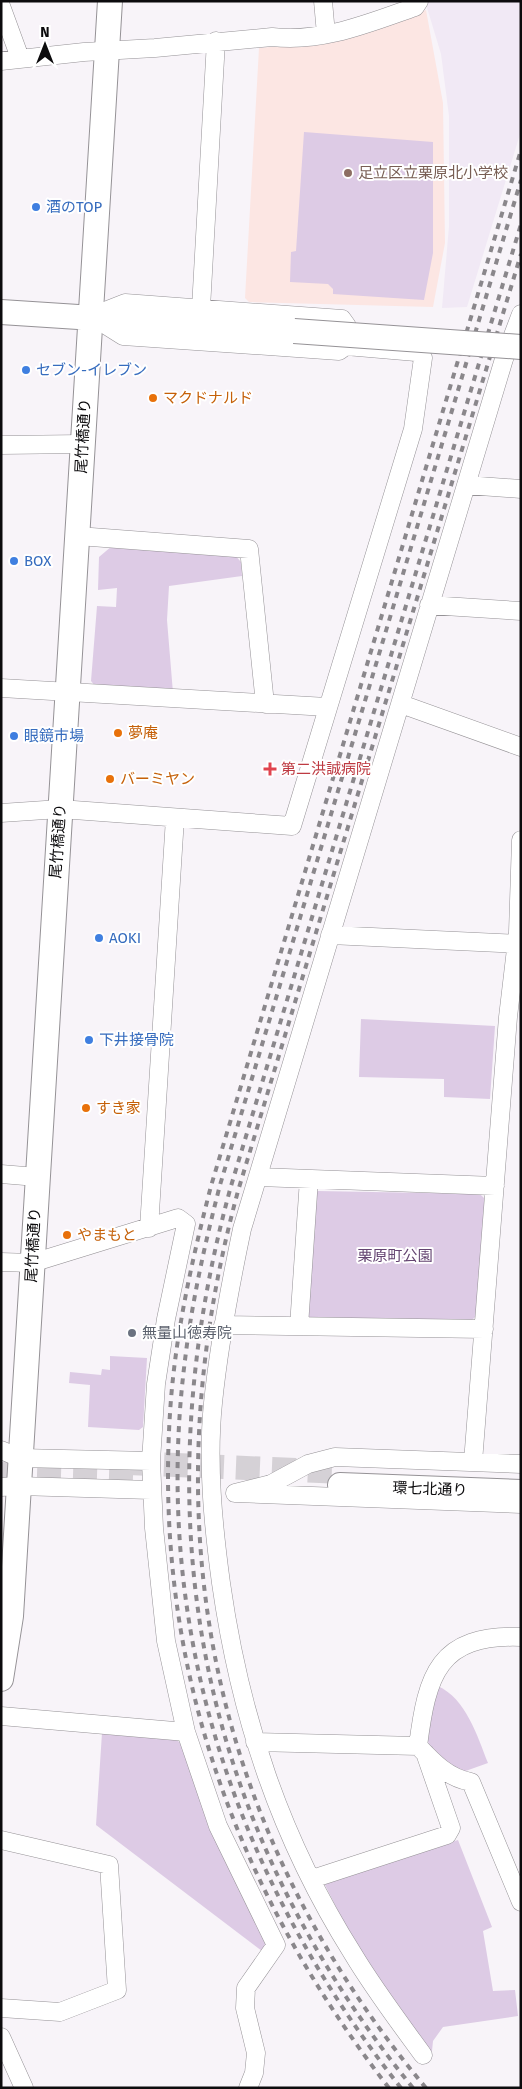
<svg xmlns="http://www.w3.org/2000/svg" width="522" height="2089" viewBox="0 0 522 2089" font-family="'Fira Sans','Noto Sans JP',sans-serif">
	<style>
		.built { fill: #f1e9f5 }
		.education { fill: #fce6e3 }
		.green { fill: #ddcbe5 }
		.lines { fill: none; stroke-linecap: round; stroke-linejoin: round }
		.secondary-tunnel { stroke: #d5d1d6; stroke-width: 24; stroke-dasharray: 24 12; stroke-linecap: butt }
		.street-casing { stroke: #959296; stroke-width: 19 }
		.secondary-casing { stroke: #959296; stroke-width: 26 }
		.street { stroke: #fff; stroke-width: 18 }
		.secondary { stroke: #fff; stroke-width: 24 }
		.rail { stroke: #8a878b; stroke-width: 4; stroke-dasharray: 6 6; stroke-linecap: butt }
		.secondary-bridge-casing { stroke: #959296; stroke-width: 26; stroke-linecap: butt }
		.secondary-bridge { stroke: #fff; stroke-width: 24 }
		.education-dot { fill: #8d6e63; stroke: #fff; stroke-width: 2 }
		.shop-dot { fill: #3f7fe0; stroke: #fff; stroke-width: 2 }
		.food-dot { fill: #e8710a; stroke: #fff; stroke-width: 2 }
		.health-dot { fill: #e0444e; stroke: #fff; stroke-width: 2 }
		.worship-dot { fill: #6b7280; stroke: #fff; stroke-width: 2 }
		.labels { text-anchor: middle; stroke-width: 4; stroke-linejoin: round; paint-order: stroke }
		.education-label { font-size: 15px; fill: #785e54; stroke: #fff; text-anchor: start }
		.shop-label { font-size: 15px; fill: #366cbe; stroke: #fff; text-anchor: start }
		.food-label { font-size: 15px; fill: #c56008; stroke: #fff; text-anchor: start }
		.street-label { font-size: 15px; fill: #0c0b0d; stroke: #fff }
		.health-label { font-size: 15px; fill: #be3a42; stroke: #fff; text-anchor: start }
		.park-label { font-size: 15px; fill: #634370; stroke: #fff }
		.worship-label { font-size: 15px; fill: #5b616d; stroke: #fff; text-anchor: start }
	</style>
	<rect width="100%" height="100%" fill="#f8f4f9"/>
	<!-- built -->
	<path class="built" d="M425 1H521V131L467 307 442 308 449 226V116L441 54Z"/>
	<!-- education -->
	<path class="education" d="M426 10 443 103 445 243 433 307 249 302 245 298 259 48 313 43 368 32Z"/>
	<!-- green -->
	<path class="green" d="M304 132 433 142V253L424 300 333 294V289L328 284 290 282 291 252 296 251Z
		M112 546 234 554 241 562 242 576 169 586 167 620 173 693 100 692 91 681 97 606 116 607 117 588 98 590 99 557Z
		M361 1019 495 1026 490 1099 444 1097V1079L359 1077Z
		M318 1191 480 1194 485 1199 476 1316 471 1321 311 1319 305 1313 312 1196Z
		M110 1356 147 1358 143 1427 139 1430 88 1427 90 1385 69 1383 70 1372 101 1375 102 1369 110 1370Z
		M438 1686C466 1699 477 1735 488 1763L460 1773C451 1766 436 1757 430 1748 423 1736 435 1700 438 1686Z
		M102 1733 176 1739C195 1755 196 1789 205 1813 223 1856 243 1897 265 1938L266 1947 262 1951 96 1825Z
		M458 1840 492 1927 483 1931 493 1991 515 1990 518 2016 443 2027 433 2041 432 2051 427 2052 352 1939 325 1885 327 1881Z"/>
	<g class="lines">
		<!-- secondary-tunnel -->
		<path class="secondary-tunnel" d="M128 1463 341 1472
			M1 1474 151 1479"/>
		<defs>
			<path id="street" d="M323 1 326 34
				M1 6 20 58
				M1 61 84 52 155 48 272 37C322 43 369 23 415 7L419 1
				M201 308 216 41
				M92 316 125 303 342 319 347 326 346 346
				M1 445 82 444
				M466 485 521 489
				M78 536 249 549 265 704
				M429 605 521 611
				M1 688 327 707
				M401 704 521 747
				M1 813 60 809 292 826 413 429 423 358 416 352 346 346 339 351 123 336 96 319
				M330 935 521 944
				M1 1174 37 1177
				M259 1177 495 1186
				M149 1228 175 818
				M1 1262 32 1263 178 1218 186 1224 166 1319 156 1384 151 1461 154 1528 166 1641 186 1732 218 1826 276 1945 246 1988 245 2008 256 2053 254 2073 248 2088
				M223 1325 484 1329
				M299 1326 309 1179
				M1 1450 20 1458 151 1461
				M473 1462 508 1017 518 932 521 840
				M521 1464 335 1457 308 1464 271 1484 235 1493 521 1504
				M1 1487 19 1486 151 1490
				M1 1716 186 1732
				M255 1742 418 1746C433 1762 448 1778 471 1782L521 1902
				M418 1746C427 1675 438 1634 521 1637
				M1 1840 109 1865 117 1990 60 2012 1 2008
				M312 1879 447 1835 451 1828 425 1753
				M1 2037 24 2088
				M423 2055C399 2022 374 1989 353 1954 280 1838 240 1717 221 1583 213 1524 207 1462 213 1403 219 1344 230 1286 242 1229L504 359 521 314"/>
			<path id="secondary" d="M1 312 294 331
				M340 1485 521 1492
				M1 1679 11 1616 110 1"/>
		</defs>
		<!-- street casing -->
		<use href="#street" class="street-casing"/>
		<!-- secondary casing -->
		<use href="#secondary" class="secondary-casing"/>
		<!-- street -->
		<use href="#street" class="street"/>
		<!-- secondary -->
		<use href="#secondary" class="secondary"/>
		<!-- rail -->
		<path class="rail" d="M389 2088C232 1886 151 1656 171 1399 177 1326 193 1256 211 1186L521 150
			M401 2088C235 1878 151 1628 185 1360 192 1301 205 1243 220 1185L521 180
			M413 2088C196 1821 140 1516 231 1186L521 224
			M426 2088C207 1826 149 1519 238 1191L521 254"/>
		<defs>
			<path id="secondary-bridge" d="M294 331 521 347"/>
		</defs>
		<!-- secondary-bridge casing -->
		<use href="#secondary-bridge" class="secondary-bridge-casing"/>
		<!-- secondary-bridge -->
		<use href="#secondary-bridge" class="secondary-bridge"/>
	</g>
	<!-- markers -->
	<circle class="education-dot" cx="348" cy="173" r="5"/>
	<g class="shop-dot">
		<circle cx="36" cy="207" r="5"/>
		<circle cx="26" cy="370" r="5"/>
		<circle cx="14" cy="561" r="5"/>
		<circle cx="14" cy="736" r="5"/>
		<circle cx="99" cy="938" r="5"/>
		<circle cx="89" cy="1040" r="5"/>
	</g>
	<g class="food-dot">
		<circle cx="153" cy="398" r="5"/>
		<circle cx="118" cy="733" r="5"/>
		<circle cx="110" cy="779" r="5"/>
		<circle cx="86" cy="1108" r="5"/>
		<circle cx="67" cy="1235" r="5"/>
	</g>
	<path class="health-dot" d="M267.5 761.5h5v5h5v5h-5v5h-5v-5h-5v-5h5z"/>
	<circle class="worship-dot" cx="132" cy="1333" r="5"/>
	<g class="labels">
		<!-- education labels -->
		<g class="education-label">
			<text x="358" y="178">足立区立栗原北小学校</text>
		</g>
		<!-- shop labels -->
		<g class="shop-label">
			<text x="46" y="212">酒のTOP</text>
			<text x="36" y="375">セブン-イレブン</text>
			<text x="24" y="566">BOX</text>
			<text x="24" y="741">眼鏡市場</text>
			<text x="109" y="943">AOKI</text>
			<text x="99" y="1045">下井接骨院</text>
		</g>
		<!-- food labels -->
		<g class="food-label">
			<text x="163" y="403">マクドナルド</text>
			<text x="128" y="738">夢庵</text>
			<text x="120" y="784">バーミヤン</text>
			<text x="96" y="1113">すき家</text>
			<text x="77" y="1240">やまもと</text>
		</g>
		<!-- street labels -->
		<g class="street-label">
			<text transform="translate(83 436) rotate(-87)" y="5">尾竹橋通り</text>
			<text transform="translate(58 841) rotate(-86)" y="5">尾竹橋通り</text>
			<text transform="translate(33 1245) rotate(-87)" y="5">尾竹橋通り</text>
			<text transform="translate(430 1489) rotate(2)" y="5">環七北通り</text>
		</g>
		<!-- health labels -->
		<g class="health-label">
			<text x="281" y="774">第二洪誠病院</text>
		</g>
		<!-- park labels -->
		<g class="park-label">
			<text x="395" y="1261">栗原町公園</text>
		</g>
		<!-- worship labels -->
		<g class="worship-label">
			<text x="142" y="1338">無量山徳寿院</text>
		</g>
	</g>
	<!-- border -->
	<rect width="522" height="2089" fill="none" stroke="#0c0b0d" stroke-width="5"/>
	<!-- north arrow -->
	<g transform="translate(45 45)" stroke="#ffffff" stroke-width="4" paint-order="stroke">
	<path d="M0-4L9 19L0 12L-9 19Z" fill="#0c0b0d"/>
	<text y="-8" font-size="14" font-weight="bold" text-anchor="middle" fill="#0c0b0d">N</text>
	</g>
</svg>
